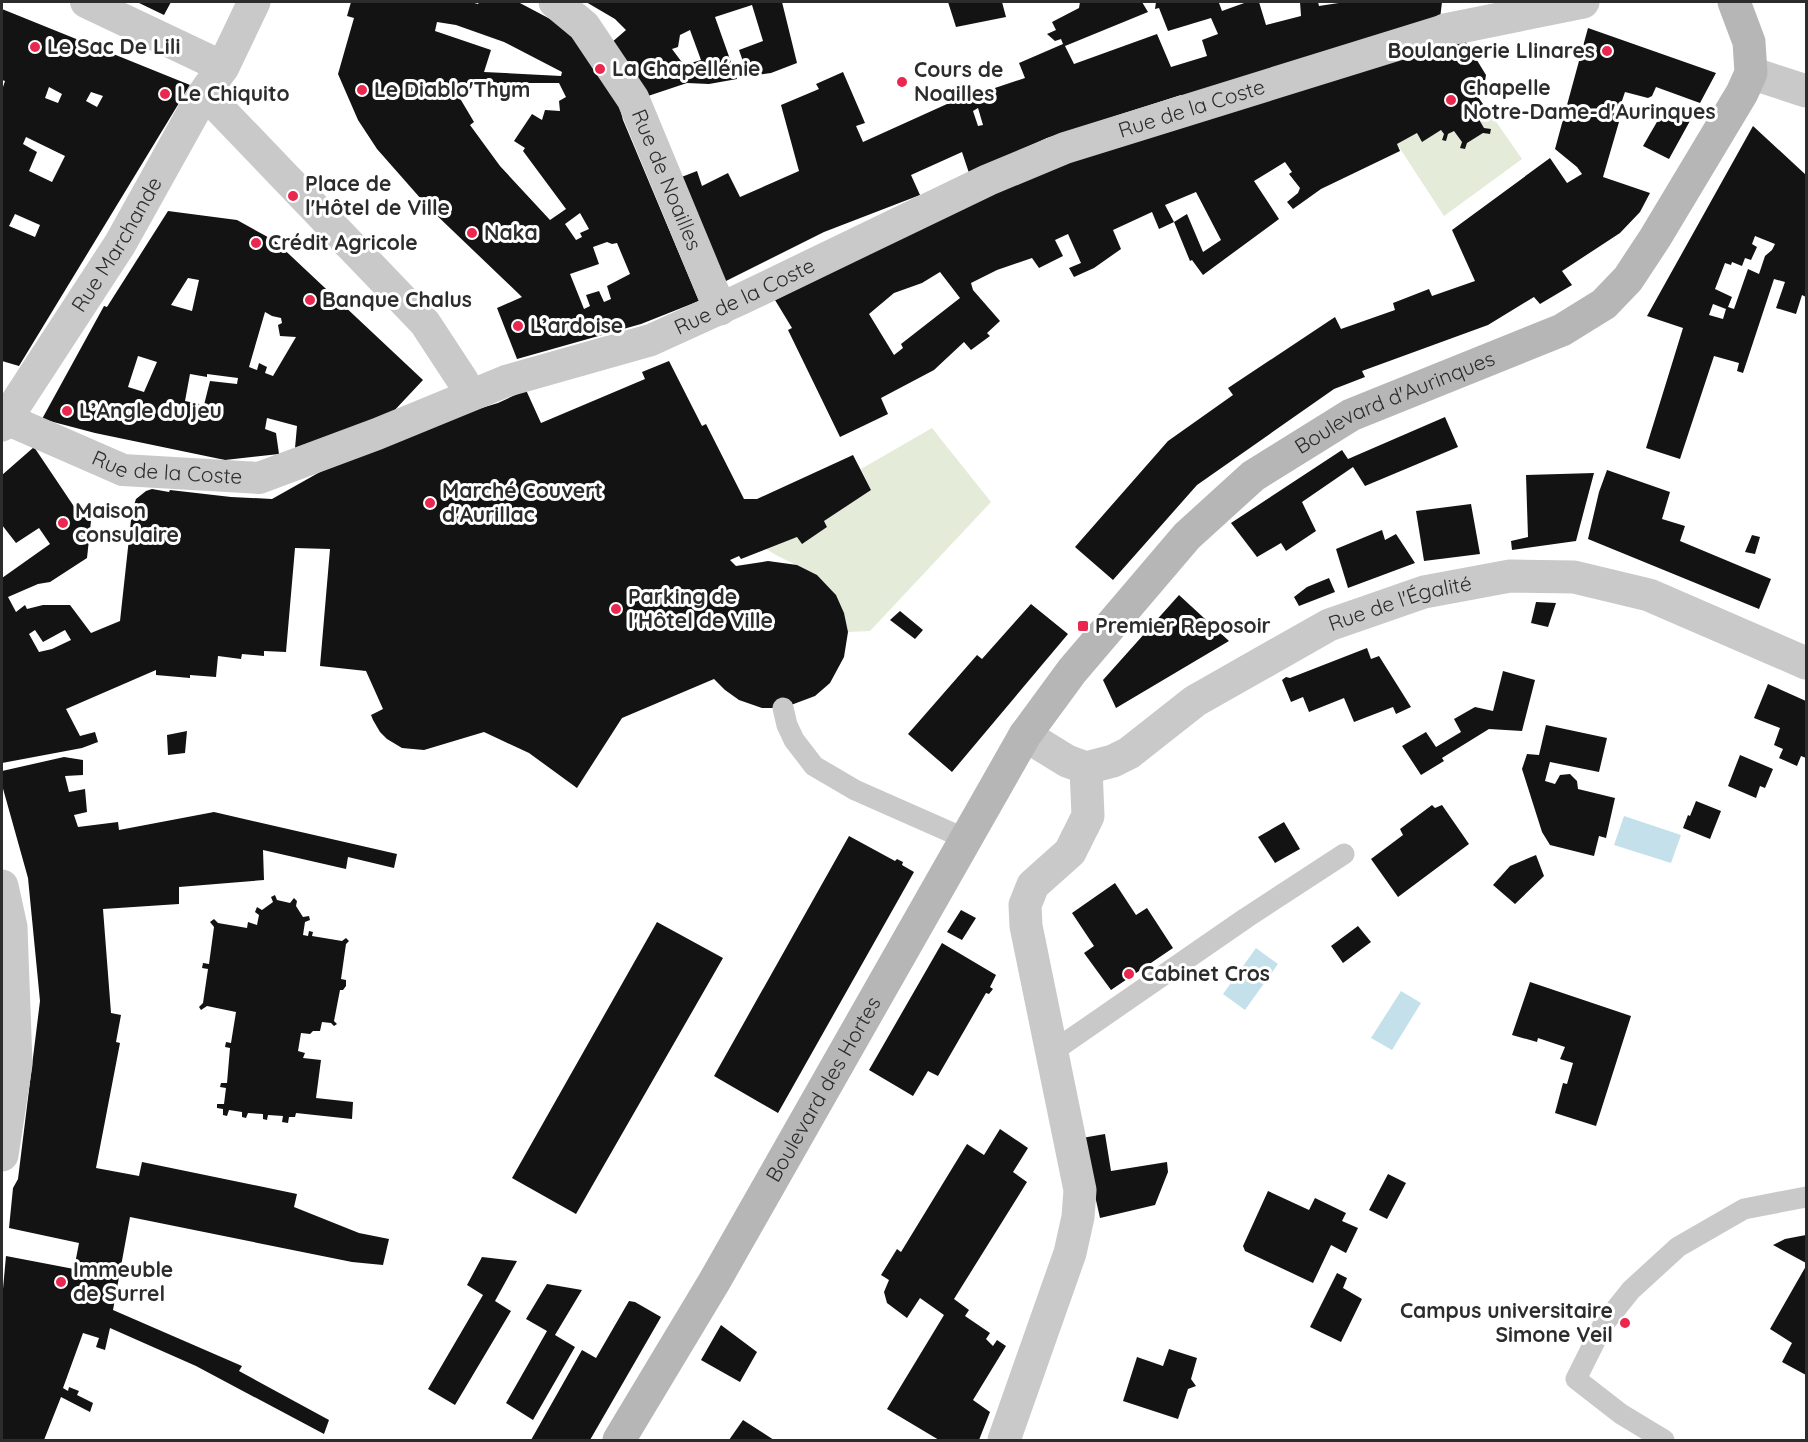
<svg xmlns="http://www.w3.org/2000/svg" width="1808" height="1442" viewBox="0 0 1808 1442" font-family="Quicksand,sans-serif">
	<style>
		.green { fill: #e4ebd8 }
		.water { fill: #c4e1eb }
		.building { fill: #131313; fill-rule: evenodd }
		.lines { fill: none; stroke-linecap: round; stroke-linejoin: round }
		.service { stroke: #c9c9c9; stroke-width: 21 }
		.pedestrian { stroke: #c9c9c9; stroke-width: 32 }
		.minor { stroke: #c9c9c9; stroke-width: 33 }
		.tertiary { stroke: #c9c9c9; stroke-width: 33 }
		.secondary { stroke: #b6b6b6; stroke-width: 33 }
		.poi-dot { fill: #ea274e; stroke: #fff; stroke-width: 2 }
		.labels { text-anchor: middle; stroke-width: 6; stroke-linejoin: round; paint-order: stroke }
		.poi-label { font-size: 21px; font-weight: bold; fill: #2c2c2c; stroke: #fff; text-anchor: start }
		.street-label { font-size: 21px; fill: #2c2c2c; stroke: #fff }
	</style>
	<rect width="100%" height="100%" fill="#fff"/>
	<!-- green -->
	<path class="green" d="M1483 112 1490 113 1522 159 1444 216 1397 144 1417 133 1422 141 1441 130 1444 134 1442 139 1446 141 1448 134 1454 131 1462 142 1461 148 1465 149 1467 143 1483 133 1490 134 1491 130 1484 128 1477 116Z
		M932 428 991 502 870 631 848 632C844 621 842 606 836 596 823 574 788 563 766 549L797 537 803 543 827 527 824 521 871 490 861 469Z"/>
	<!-- water -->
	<path class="water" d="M1624 816 1681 835 1671 863 1614 845Z
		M1256 948 1278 964 1245 1010 1223 994Z
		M1401 991 1421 1003 1392 1050 1371 1038Z"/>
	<!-- building -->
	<path class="building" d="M137 2H171L164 15Z
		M351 2H471L478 4 479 2H518L554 21 575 36 616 93 623 120 699 301 641 324 517 359 497 308 522 297 429 208 377 149 358 120 338 74 354 18 347 16ZM437 22 456 25 504 42 562 72 561 76 484 72 491 50 435 31ZM481 83H559L566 97 559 101 560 111 545 110 542 120 532 114 514 141 525 148 523 151 566 209 550 220 500 166 470 125 474 122 458 95ZM580 213 589 229 580 233 582 237 576 240 565 224ZM607 242 612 244 617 243 630 274 607 286 611 299 604 302 599 291 586 295 590 306 584 309 570 274 599 264 593 247Z
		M586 2H782L797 63 771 73 748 76 739 50 763 41 752 5 715 17 737 79 709 84 687 83 648 96 611 43 626 30 615 19ZM690 30 701 60 684 65 672 49 678 47 680 35Z
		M948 2H1002L1006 17 956 27Z
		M1080 2H1142L1148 12 1065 46 1074 64 1157 34 1171 67 1207 56 1202 40 1218 34 1211 18 1168 31 1159 8 1155 9 1156 2H1221L1219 3 1222 11 1247 2H1259L1266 25 1301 16 1300 2H1318L1319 6 1345 2H1442L1440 19 1182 98 1181 95 1047 138 969 173 962 152 911 175 920 195 824 232 722 283 679 178 697 171 702 186 728 173 740 197 799 171 781 105 819 89 816 84 843 72 865 123 856 126 863 142 947 104 1025 78 1019 63 1063 44 1061 39 1055 41 1047 34 1056 30 1052 22 1079 8ZM978 108 983 125 978 126 973 111Z
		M2 9 190 85 19 366 2 361V90L5 81 2 80ZM49 87 62 94 58 103 45 98ZM91 92 103 96 97 107 86 101ZM26 137 65 156 52 182 29 171 37 152 23 144ZM15 214 40 225 35 237 9 226Z
		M1588 28 1716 73 1700 103 1656 87 1652 96 1648 98 1625 92 1615 121 1619 122 1603 177 1650 193 1640 212 1620 233 1562 271 1572 285 1540 304 1534 297 1488 325 1362 371 1365 377 1334 389 1197 485 1113 580 1075 547 1168 441 1233 395 1228 388 1335 317 1341 329 1395 310 1393 303 1429 289 1432 296 1475 281 1452 230 1550 158 1567 183 1582 174 1577 167 1555 149Z
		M1464 39 1486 75 1484 87 1476 94 1485 107 1493 108 1490 113 1483 112 1477 116 1484 128 1491 129 1490 134 1483 133 1467 143 1465 149 1460 148 1462 142 1454 131 1448 134 1446 141 1442 140 1444 134 1441 130 1422 142 1417 133 1397 144 1400 151 1321 189 1293 209 1287 202 1298 193 1300 188 1289 174 1292 172 1285 162 1254 181 1279 219 1203 275 1192 260 1190 261 1174 222 1159 229 1152 212 1113 230 1121 249 1094 268 1074 277 1069 268 1081 263 1068 234 1055 240 1063 256 1039 268 1032 258 997 270 971 283 973 290 1000 321 987 333 990 336 971 350 964 342 934 370 881 398 888 414 840 437 788 330 792 328 775 300 998 191 1089 153ZM1196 192 1221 240 1203 252 1187 214 1174 222 1165 205ZM940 272 960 298 901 344 903 348 894 355 869 314 894 293 922 283Z
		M1665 108 1691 119 1669 159 1643 146Z
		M1753 126 1806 175V297L1802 295 1796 314 1776 308 1785 282 1774 279 1743 373 1737 371 1739 363 1714 356 1680 459 1646 448 1683 328 1647 316ZM1755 236 1775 244 1772 250 1765 256 1759 274 1748 269 1734 309 1728 307 1732 297 1715 289 1725 263 1731 265 1732 262 1742 266 1745 258 1751 260 1757 247 1752 244ZM1713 304 1726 309 1723 319 1709 315Z
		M168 211 237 220 275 241 423 380 392 413 295 448 297 426 267 418 265 429 276 433 279 454 225 460 95 433 42 419 104 306 107 307ZM188 278 199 280 192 311 171 305ZM265 312 272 316 281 318 282 323 278 325 280 336 296 337 273 376 265 373 267 367 259 363 257 370 249 367ZM138 356 157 362 144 392 128 387ZM190 374 207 377V374L238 378 237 384 210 381 204 405 185 401Z
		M669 361 702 426 706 424 744 499H757L853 455 871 490 824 521 827 527 802 544 797 537 741 559 739 556 730 560 736 566 768 561 797 565 817 575 836 595 844 613 848 632 844 657 830 683 815 696 783 708H762L739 700 725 690 714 679 622 718 577 788 529 753 484 732 424 750 402 748 387 739 380 732 373 720 371 715 383 709 366 671 320 666 330 549 295 548 286 652 264 651V656L242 654 241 659 218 656 216 677 190 675V678L156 675V670L66 709 80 736 95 732 98 742 82 748 2 763V578L50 544 39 528 16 543 2 525V475L34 447 75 508 91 521 87 558 50 582 38 584 8 597 16 612 25 605 27 609 43 605H70L91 633 120 621 132 511 136 499 146 491 152 489 169 492 170 490 231 497 272 499 320 472 429 424 498 403 526 390 541 423 645 379 642 372ZM35 630 43 642 65 630 71 640 52 649 39 652 29 634Z
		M1445 417 1458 447 1365 486 1353 467 1302 502 1316 531 1286 551 1281 543 1257 557 1231 523 1342 450 1348 459Z
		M1607 470 1670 492 1662 519 1685 526 1680 541 1771 579 1759 609 1588 539 1599 492Z
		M1594 473 1576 541 1512 550 1511 541 1528 537 1526 475Z
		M1471 504 1480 554 1424 561 1416 511Z
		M1382 530 1385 540 1396 534 1415 563 1348 588 1336 549Z
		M1752 535 1760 537 1755 554 1745 552Z
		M1329 578 1335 592 1299 606 1294 597 1307 587Z
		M1179 595 1229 641 1116 708 1103 680Z
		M1536 602 1556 603 1548 627 1531 623Z
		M1031 604 1068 634 952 772 908 734 977 655 982 659Z
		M900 611 923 630 915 639 890 620Z
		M1367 648 1371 659 1379 656 1411 707 1396 714 1393 707 1354 722 1344 698 1309 712 1303 697 1291 702 1282 680 1286 677 1290 678Z
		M1503 671 1535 680 1522 731 1489 729 1442 758 1444 761 1421 775 1402 746 1426 732 1436 747 1461 732 1454 719 1475 707 1493 711Z
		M1768 684 1806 701V758L1801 756 1797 766 1779 758 1783 749 1774 745 1780 728 1754 718Z
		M1546 725 1607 738 1599 772 1550 762 1545 781 1555 784 1560 775 1570 774 1577 781 1578 789 1615 798 1606 838 1599 836 1594 856 1550 845 1542 832 1522 769 1527 754 1539 755Z
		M187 731 185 753 168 755 167 735Z
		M1740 755 1773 769 1765 788 1760 786 1756 798 1728 786Z
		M64 757 83 760V775L65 776 69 792 85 789 87 812 74 815 78 827 118 822 119 830 214 812 397 854 394 868 348 857 346 869 263 850 264 880 179 887V904L103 909 111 1013 121 1015 116 1042 120 1043 96 1168 139 1176 142 1162 297 1194 294 1207 359 1233 389 1239 383 1265 352 1262 130 1217 113 1310 242 1366 239 1371 329 1420 324 1434 196 1366 110 1328 105 1350 96 1347 99 1338 83 1333 63 1388 68 1391 69 1387 79 1391 77 1395 93 1403 90 1412 61 1397 44 1440H2V1300L6 1256 74 1269 79 1243 9 1228 13 1188 18 1179 40 1001 28 878 2 785V771Z
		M1696 801 1721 811 1710 839 1683 828 1688 815 1690 816Z
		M1432 805 1435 808 1442 805 1469 844 1398 897 1371 859 1403 835 1400 829Z
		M1284 822 1300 849 1275 863 1258 837Z
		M849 836 895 861 897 859 903 862 902 865 914 872 778 1113 714 1076Z
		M1536 855 1544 876 1515 904 1493 885 1510 866Z
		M1115 883 1136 915 1147 908 1173 948 1111 990 1084 953 1094 946 1072 913Z
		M275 895 277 900 290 903 294 898 297 901 296 906 303 917 309 916 310 920 305 922 303 935 308 936 309 931 313 932 312 936 342 941 346 938 349 941 346 944 341 979 346 980V986L343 990H340L334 1021 337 1024 334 1026 331 1023 322 1022 320 1031H313L310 1034 301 1033 298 1051 305 1053 303 1058 321 1060 316 1098 353 1102 352 1119 296 1113 295 1117H289L288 1123 282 1122 283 1116 268 1115 267 1120 263 1119V1114L248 1113 246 1118 242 1117V1112L229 1110 227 1116 223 1115V1109L217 1108V1104H224L226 1088 220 1087 221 1083H227L230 1048 225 1047 226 1042 231 1043 236 1012 207 1006 201 1010 199 1007 203 1003 208 969 202 968 203 963 209 964 214 927 210 922 214 919 218 923 247 928 248 922 257 925 259 915 255 912 257 907 262 910 273 902 271 897Z
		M961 910 976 918 962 940 947 932Z
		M657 922 723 958 576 1214 512 1178Z
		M1358 926 1371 942 1343 963 1331 946Z
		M942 943 996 975 990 987 993 989 989 994 986 993 938 1076 928 1071 913 1096 869 1070Z
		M1530 982 1631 1016 1596 1126 1555 1113 1563 1083 1567 1084 1573 1063 1560 1059 1565 1047 1538 1038 1537 1042 1512 1035Z
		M1000 1129 1028 1148 1013 1172 1027 1182 954 1299 969 1310 965 1316 990 1333 986 1339 993 1346 997 1340 1006 1346 973 1400 990 1412 979 1440H939L887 1409 944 1315 920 1298 907 1318 887 1303 884 1292 889 1280 881 1275 897 1249 901 1252 967 1144 984 1155Z
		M1105 1134 1111 1171 1167 1162 1168 1172 1155 1205 1100 1218 1082 1138Z
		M1388 1174 1406 1183 1387 1219 1369 1210Z
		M1268 1191 1309 1210 1315 1198 1346 1213 1342 1221 1358 1228 1346 1253 1331 1245 1313 1283 1245 1251 1243 1246Z
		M1806 1235V1263L1773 1245 1785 1239Z
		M482 1257 517 1261 495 1301 511 1311 455 1405 428 1389 483 1295 467 1285Z
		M1806 1266V1375L1782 1362 1792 1343 1770 1329Z
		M1337 1273 1347 1278 1343 1288 1362 1299 1341 1342 1310 1327Z
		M547 1284 582 1290 555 1335 575 1347 533 1420 506 1403 547 1331 526 1319Z
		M629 1301 635 1302 661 1317 590 1440H531L582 1350 596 1358Z
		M721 1325 757 1352 740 1382 701 1360Z
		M1169 1349 1197 1358 1191 1379 1196 1386 1188 1389 1178 1419 1123 1401 1137 1357 1163 1366Z
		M743 1420 774 1440H729Z"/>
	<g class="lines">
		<!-- service -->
		<path class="service" d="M783 708 787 725 794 740 814 766 855 790 966 839
			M1052 1052 1246 918 1344 854
			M1664 1440 1621 1414 1576 1379 1603 1325 1631 1290 1678 1247 1744 1209 1806 1197"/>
		<!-- pedestrian -->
		<g class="pedestrian">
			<path d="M86 2 223 67"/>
			<path d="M203 95 215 104 425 323 463 381 469 395"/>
			<path id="s1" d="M6 419 123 470 259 478 377 434 506 381 651 340 741 299 988 180 1065 148 1445 30"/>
		</g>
		<!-- minor -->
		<g class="minor">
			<path id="s2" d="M555 2 584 26 633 99 720 309"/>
			<path d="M1445 30 1583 2"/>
			<path d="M1751 73 1806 91"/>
			<path id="s3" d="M2 425 120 244 203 95 223 67 254 2"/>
			<path d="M2 886 11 927 16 1064 2 1155"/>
			<path d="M1004 1440 1070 1253 1078 1217 1080 1190 1026 926 1025 905 1033 885 1070 852 1088 816 1086 768"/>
		</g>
		<!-- tertiary -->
		<path class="tertiary" id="s4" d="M1025 735 1067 761 1086 768 1113 761 1129 753 1195 701 1329 625 1424 592 1510 576 1574 577 1649 595 1806 663"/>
		<!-- secondary -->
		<path class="secondary" id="s5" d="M619 1440 714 1282 1025 735 1072 671 1187 536 1253 476 1351 415 1562 330 1604 304 1628 279 1655 238 1742 93 1751 73 1749 42 1734 2"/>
	</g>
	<!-- markers -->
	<g class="poi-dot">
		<circle cx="35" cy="47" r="6"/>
		<circle cx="1607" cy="51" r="6"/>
		<circle cx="600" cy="69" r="6"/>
		<circle cx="902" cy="82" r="6"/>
		<circle cx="362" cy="90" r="6"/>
		<circle cx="165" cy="94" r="6"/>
		<circle cx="1451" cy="100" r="6"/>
		<circle cx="293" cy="196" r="6"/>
		<circle cx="472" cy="233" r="6"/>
		<circle cx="256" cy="243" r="6"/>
		<circle cx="310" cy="300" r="6"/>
		<circle cx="518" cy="326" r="6"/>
		<circle cx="67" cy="411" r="6"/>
		<circle cx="430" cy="503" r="6"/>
		<circle cx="63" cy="523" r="6"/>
		<circle cx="616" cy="609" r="6"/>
		<rect x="1077" y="620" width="12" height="12" rx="3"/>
		<circle cx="1129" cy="974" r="6"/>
		<circle cx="61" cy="1282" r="6"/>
		<circle cx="1625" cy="1323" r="6"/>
	</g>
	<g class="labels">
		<!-- poi labels -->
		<g class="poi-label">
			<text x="47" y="54">Le Sac De Lili</text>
			<text x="1595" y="58" text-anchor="end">Boulangerie Llinares</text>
			<text x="612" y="76">La Chapellénie</text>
			<text x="914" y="77">Cours de<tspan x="914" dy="24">Noailles</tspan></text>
			<text x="1463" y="95">Chapelle<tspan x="1463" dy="24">Notre-Dame-d'Aurinques</tspan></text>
			<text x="374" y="97">Le Diablo'Thym</text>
			<text x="177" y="101">Le Chiquito</text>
			<text x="305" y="191">Place de<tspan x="305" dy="24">l'Hôtel de Ville</tspan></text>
			<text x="484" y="240">Naka</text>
			<text x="268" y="250">Crédit Agricole</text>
			<text x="322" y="307">Banque Chalus</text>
			<text x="530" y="333">L’ardoise</text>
			<text x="79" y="418">L’Angle du jeu</text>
			<text x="442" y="498">Marché Couvert<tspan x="442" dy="24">d'Aurillac</tspan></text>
			<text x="75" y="518">Maison<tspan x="75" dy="24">consulaire</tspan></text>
			<text x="628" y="604">Parking de<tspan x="628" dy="24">l'Hôtel de Ville</tspan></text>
			<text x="1095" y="633">Premier Reposoir</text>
			<text x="1141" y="981">Cabinet Cros</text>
			<text x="73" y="1277">Immeuble<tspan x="73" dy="24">de Surrel</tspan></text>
			<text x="1613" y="1318" text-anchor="end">Campus universitaire<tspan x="1613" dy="24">Simone Veil</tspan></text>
		</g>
		<!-- street labels -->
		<g class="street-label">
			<text dy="7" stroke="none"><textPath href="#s1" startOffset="1269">Rue de la Coste</textPath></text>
			<text dy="7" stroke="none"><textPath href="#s2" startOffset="213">Rue de Noailles</textPath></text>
			<text dy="7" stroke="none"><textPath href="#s3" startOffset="214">Rue Marchande</textPath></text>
			<text dy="7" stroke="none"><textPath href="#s1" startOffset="783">Rue de la Coste</textPath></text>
			<text dy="7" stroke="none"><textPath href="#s5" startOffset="1320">Boulevard d'Aurinques</textPath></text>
			<text dy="7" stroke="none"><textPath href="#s1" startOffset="171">Rue de la Coste</textPath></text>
			<text dy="7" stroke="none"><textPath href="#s4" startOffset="428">Rue de l'Égalité</textPath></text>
			<text dy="7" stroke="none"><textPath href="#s5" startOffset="406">Boulevard des Hortes</textPath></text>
		</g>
	</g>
	<!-- border -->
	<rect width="1808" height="1442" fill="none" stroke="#2c2c2c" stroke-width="6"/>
</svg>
